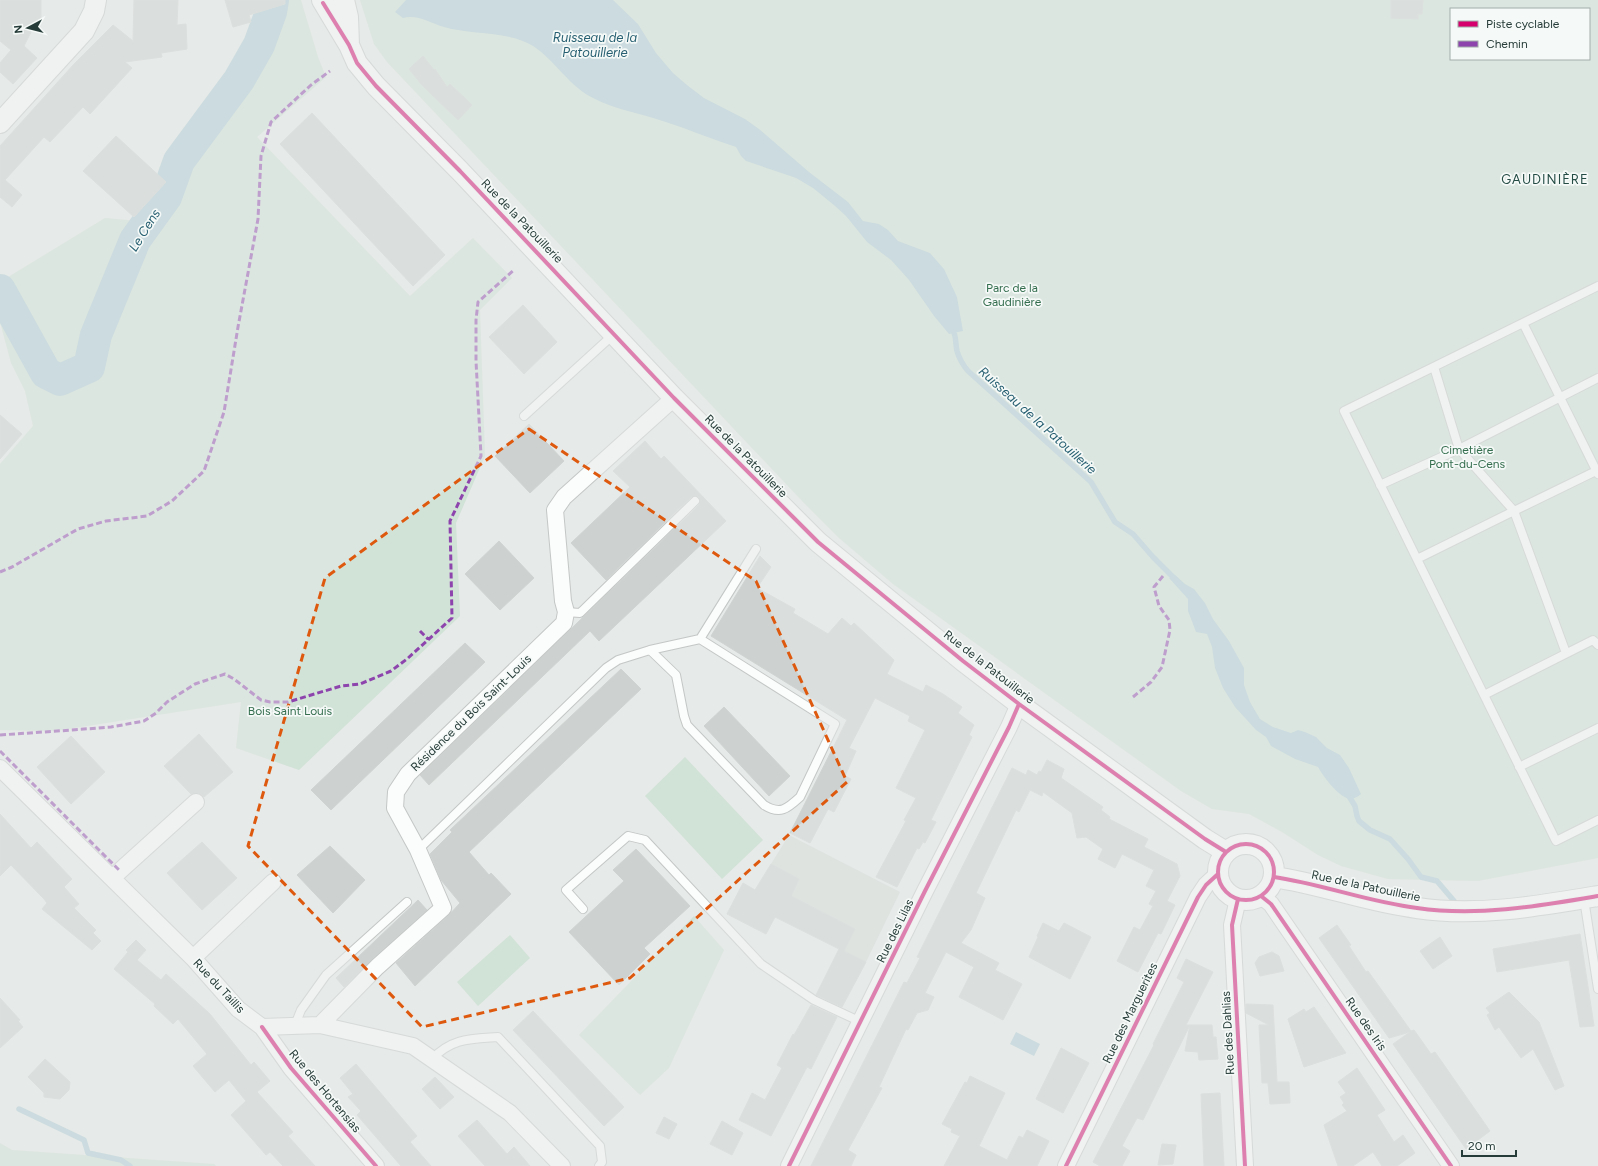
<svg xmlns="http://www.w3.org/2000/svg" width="1598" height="1166" viewBox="0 0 1598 1166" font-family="Figtree,sans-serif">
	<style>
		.built { fill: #d5dbd8 }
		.green { fill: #d1e2d7; fill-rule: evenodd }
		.water { fill: #accbd4 }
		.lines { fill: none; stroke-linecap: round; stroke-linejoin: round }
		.stream { stroke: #accbd4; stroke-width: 5.5 }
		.river { stroke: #accbd4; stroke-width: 32 }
		.building { fill: #cdd2d0; stroke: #cfd3d1 }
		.service-casing { stroke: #c3c7c5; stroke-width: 10 }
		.minor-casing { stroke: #c3c7c5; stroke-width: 18 }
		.tertiary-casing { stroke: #c3c7c5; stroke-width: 22 }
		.service { stroke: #fbfcfc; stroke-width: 8 }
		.minor { stroke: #fbfcfc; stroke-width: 16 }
		.tertiary { stroke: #fbfcfc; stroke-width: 20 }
		.quiet { stroke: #8e44ad; stroke-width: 3; stroke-dasharray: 6 3; stroke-linecap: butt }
		.cycleway-casing { stroke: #f5f9f7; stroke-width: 6 }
		.cycleway { stroke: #d6006c; stroke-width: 4 }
		.marked { fill: none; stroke: #de580e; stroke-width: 3; stroke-dasharray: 8 5; stroke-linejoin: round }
		.labels { text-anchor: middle; stroke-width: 3.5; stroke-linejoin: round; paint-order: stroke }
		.street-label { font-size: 12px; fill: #263c38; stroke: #f5f9f7 }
		.park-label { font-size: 12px; fill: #346e4f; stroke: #f5f9f7 }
		.water-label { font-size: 13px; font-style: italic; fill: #265f71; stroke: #f5f9f7 }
		.neighbourhood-label { font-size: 13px; letter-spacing: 1px; fill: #244c45; stroke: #f5f9f7 }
	</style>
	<rect width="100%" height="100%" fill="#e6eae8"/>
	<!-- built -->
	<path class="built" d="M789 835 900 892 866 962 844 951 855 929 791 896 799 879 771 864Z"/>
	<!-- green -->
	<path class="green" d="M261 0H301L318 57 326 77 257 137 410 296 473 238 512 278 480 310 485 456 456 523 460 616 299 770 236 748 241 702 55 731 0 730V464L33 426 25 391 11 363 0 322V282L105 218 138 221 167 182 181 144 189 131 233 80 240 54 260 22 258 12Z
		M360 0H1598V858L1478 881 1388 879 1341 866 1318 855 1282 832 1249 814 1212 809 1181 791 893 584 839 538 804 503 387 62 374 44ZM1451 9H1589V59H1451Z
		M685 757 763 840 722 879 645 796Z
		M694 916 724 950 669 1068 640 1095 579 1035Z
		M510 935 530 958 478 1006 457 982Z
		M0 1143 12 1150 214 1164 216 1166H0Z"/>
	<!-- water -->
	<path class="water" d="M406 0H613L638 24 656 53 673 73 687 85 704 98 745 119 759 129 809 172 848 202 863 221 879 224 888 230 898 241 930 253 944 269 957 297 963 331 949 334 934 316 909 280 891 260 867 242 846 216 835 206 813 188 796 178 746 161 741 156 736 147C708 138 681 126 653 118 633 112 613 108 595 99 569 87 556 61 533 46 510 31 471 35 444 27 430 23 417 14 403 18L395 12Z
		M1175 575 1185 584 1194 589 1205 603 1213 619 1229 641 1244 668V685L1250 702 1260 719 1273 727 1291 733 1298 730 1305 732 1316 737 1327 748 1340 755 1349 768 1361 794C1359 796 1355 798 1352 799 1340 800 1323 776 1318 767L1295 759 1271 746 1266 737 1256 730 1235 707 1223 688 1215 668 1212 647 1207 634 1196 632 1188 611V599L1169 578Z
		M1016 1032 1040 1044 1034 1056 1010 1044Z"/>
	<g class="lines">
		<!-- stream -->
		<path class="stream" d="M952 329C957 336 955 343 957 351 959 358 963 365 968 371L1091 482 1115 522 1133 534 1153 557 1178 582
			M1347 793 1355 806 1357 816 1359 821 1370 830 1390 839 1408 859 1421 877 1437 881 1454 901
			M19 1109 84 1140 88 1153 121 1160 130 1166"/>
		<!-- river -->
		<path class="river" d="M0 290 46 373 60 380 89 367 96 335 135 240 166 197 179 161 239 80 259 45 271 12 273 0"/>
	</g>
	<!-- building -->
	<path class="building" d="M0 0H41V20H37L24 46 37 58 13 84 0 72V63L11 50 0 41Z
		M134 0H178L177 25 186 24 187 49 161 53 162 57 125 62 132 68 90 114 83 107 50 142 44 137 5 180 22 195 12 207 0 197V146L74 64 113 25 133 41Z
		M225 0H285V4L249 15 251 22 233 27Z
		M1391 0H1423L1422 14H1418V19L1391 18Z
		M423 56 434 70 435 69 447 87 450 84 472 105 458 120 422 85 409 69Z
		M312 113 445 255 413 286 280 144Z
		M116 136 166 182 134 217 83 171Z
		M523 305 557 342 524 374 489 337Z
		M0 415 22 434 0 459Z
		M529 424 564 461 530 493 495 456Z
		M645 441 661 459 664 456 726 521 599 641 590 631 429 785 420 775 699 505 700 500 699 497 694 496 691 497 606 580 571 543 630 487 613 471Z
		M499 541 534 578 500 610 465 574Z
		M760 556 771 567 757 588 795 609 793 613 828 634 842 618 851 626 854 623 894 660 887 674 923 692 926 685 943 694 962 707 958 713 974 725 969 735 972 737 931 820 936 822 925 843 923 842 919 849 917 848 897 887 876 877 906 821 904 820 916 798 896 788 925 730 908 721 910 716 875 698 849 748 856 751 845 776 851 779 834 812 828 809 810 843 790 833 847 720 711 636Z
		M465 643 485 662 331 810 311 790Z
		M621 669 641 689 469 852 489 875 491 873 511 894 415 986 396 963 449 915 460 903 441 880 430 854 452 832 450 830Z
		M724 707 790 776 769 796 704 726Z
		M199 734 233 772 204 797 199 793 191 794 164 766Z
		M71 736 105 772 71 804 37 767Z
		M1047 760 1064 769 1061 778 1103 807 1101 810 1110 817 1109 819 1148 839 1144 847 1177 864 1180 876 1167 901 1175 905 1161 934 1158 933 1138 972 1117 961 1134 927 1140 930 1153 906 1149 904 1156 891 1146 886 1154 870 1122 854 1115 868 1098 859 1103 849 1086 837 1077 838 1072 813 1043 792 1042 796 1030 790 1019 812 1016 810 976 893 985 898 971 930 961 943 999 963 995 970 1022 984 1003 1020 959 997 974 967 946 952 925 993 934 997 928 1010 917 1013 908 1030 906 1029 879 1087 882 1088 848 1150 856 1155 851 1166H811L904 982 907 983 920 958 917 957 1012 768 1026 775 1028 770 1037 775 1039 771 1041 772Z
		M0 814 31 848 37 842 72 879 64 887 79 904 74 908 96 930 93 933 101 941 92 950 42 909 47 903 44 899 11 865 0 876Z
		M202 842 237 878 202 910 167 873Z
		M330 846 365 880 333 913 297 875Z
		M636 849 690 906 644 948 650 954 619 985 569 932 624 881 613 870Z
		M771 864 799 879 791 896 855 929 844 951 866 962 842 1007 816 995 839 949 775 917 766 934 727 914 743 883 755 890Z
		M418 900 427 910 371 960 344 987 336 978Z
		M1043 923 1059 931 1064 923 1091 937 1070 979 1029 957 1038 937 1037 936Z
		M1337 925 1351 945 1349 946 1366 972 1368 971 1411 1031 1414 1030 1431 1054 1435 1052 1490 1131 1466 1149 1393 1044 1410 1032 1389 1038 1319 938Z
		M1580 934 1594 1026 1580 1027 1569 960 1497 972 1493 949Z
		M1440 937 1452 956 1433 969 1420 951Z
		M136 940 146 950 137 960 161 980 166 974 210 1014 251 1065 254 1062 270 1081 257 1092 293 1132 288 1136 315 1166H283L270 1152 266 1155 231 1115 246 1101 229 1080 215 1092 193 1066 207 1054 178 1019 173 1024 154 1006 155 1004 114 969 128 952 131 955 126 950Z
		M1272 952 1279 956 1284 971 1260 976 1255 963 1259 957Z
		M1186 959 1213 972 1186 1025H1190L1143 1120 1137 1118 1122 1146 1130 1151 1122 1166H1100L1093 1162 1154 1045 1153 1044 1184 982 1177 978Z
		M1509 992 1539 1022 1564 1086 1555 1090 1533 1049 1521 1058 1499 1027 1495 1030 1487 1015 1490 1013 1486 1008Z
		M0 998 20 1020 18 1021 23 1027 0 1048Z
		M1246 1004 1273 1005 1277 1082H1289L1290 1103 1270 1104 1268 1083H1262L1259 1025H1269L1246 1013Z
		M811 1005 837 1017 811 1069 807 1067 771 1136 739 1120 752 1093 765 1100 782 1068 777 1065 793 1034 794 1035Z
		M1314 1007 1346 1053 1304 1067 1288 1019 1304 1009 1306 1012Z
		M533 1011 624 1107 604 1126 513 1030Z
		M1190 1025H1212L1213 1037H1216L1218 1059 1199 1060 1198 1052 1185 1051Z
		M1061 1048 1089 1063 1063 1113 1036 1099Z
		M45 1059 70 1082 69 1090 60 1099 44 1097V1093L28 1077Z
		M356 1064 417 1136 410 1142 431 1166H401L357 1115 361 1111 348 1097 353 1094 340 1078Z
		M1357 1068 1385 1110 1377 1115 1394 1142 1403 1135 1415 1153 1397 1166H1382L1373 1152 1353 1166H1338L1324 1125 1347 1111 1342 1105 1344 1103 1340 1097 1346 1093 1338 1082Z
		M970 1076 1005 1093 979 1146 1007 1160 1019 1136 1023 1138 1027 1130 1049 1141 1037 1166H944L960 1136 951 1132 952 1129 942 1124 965 1082 967 1083Z
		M435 1077 454 1097 440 1109 422 1089Z
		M1220 1093 1224 1166H1204L1201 1094Z
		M664 1117 677 1124 669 1139 656 1133Z
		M477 1120 507 1154 514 1147 530 1166H485L458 1136Z
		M722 1121 743 1133 732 1155 710 1144Z
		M1162 1144 1176 1145 1173 1164 1158 1165Z"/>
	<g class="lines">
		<defs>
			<path id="service" d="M1598 286 1344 411 1556 841 1598 820
				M1523 323 1598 474
				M1434 367 1459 449 1514 511 1598 470
				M524 416 613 335
				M1380 485 1459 449 1598 378
				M1417 559 1514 511 1566 653
				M566 612 580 613 695 501
				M700 639 756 549
				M1484 695 1593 640 1598 645
				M1519 767 1598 728
				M418 850 606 668 618 660 650 650 676 675 684 716 687 725 764 805C780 815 787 809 800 797L835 724 700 639 650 650
				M1584 899 1598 989
				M583 909 566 890 628 836 645 840 761 964 814 1000 861 1022
				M295 1025 301 1010 326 975 407 902
				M432 1059C452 1038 470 1039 498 1037L600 1146 602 1162 599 1166"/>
			<path id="minor" d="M0 768 193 958 238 1009 262 1027 291 1068 376 1166
				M112 878 196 802
				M1261 896 1271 904 1451 1166
				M1238 899 1232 925 1245 1166
				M193 958 273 882
				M320 1025 377 967 443 908 418 850 395 808 396 792 408 774 564 623 566 612 563 601 555 510 564 497 674 398
				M262 1027 320 1025 413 1046 510 1113 562 1166
				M789 1166 925 891 1009 727 1019 704
				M1066 1166 1198 897 1206 885 1218 874"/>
			<path id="tertiary" d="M322 0 349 45 357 63 376 86 460 171 674 398 818 542 963 661 1019 704 1205 839 1226 852
				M344 0 348 17 349 45
				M0 123 84 31 94 11 96 0
				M1218 872a28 28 0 1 1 56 0a28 28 0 1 1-56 0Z
				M1274 877C1322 884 1368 902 1417 908 1477 917 1539 906 1598 896"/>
		</defs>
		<!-- service casing -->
		<use href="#service" class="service-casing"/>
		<!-- minor casing -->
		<use href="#minor" class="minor-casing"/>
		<!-- tertiary casing -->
		<use href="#tertiary" class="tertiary-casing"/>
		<!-- service -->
		<use href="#service" class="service"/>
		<!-- minor -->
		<use href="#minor" class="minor"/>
		<!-- tertiary -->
		<use href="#tertiary" class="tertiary"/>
		<!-- quiet -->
		<path class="quiet" d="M0 572 12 567 78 529 106 521 147 516 172 501 204 471 224 412 238 327 258 219 261 156 271 122 311 85 330 71
			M420 631 428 639
			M1133 697 1151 682 1162 667 1170 630 1169 620 1159 606 1154 587 1163 576
			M0 735 72 730 111 727 144 721 156 713 167 702 195 684 225 674 234 679 261 700 270 702H288L341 686 360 684 391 671 407 659 452 618 450 521 481 456 476 361V320L478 302 514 270
			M0 751 120 871"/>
		<defs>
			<path id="cycleway" d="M323 3 349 45 357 63 376 86 460 171 674 398 818 542 963 661 1019 704 1205 839 1226 852
				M1218 872a28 28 0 1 1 56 0a28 28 0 1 1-56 0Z
				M1274 877C1322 884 1368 902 1417 908 1477 917 1539 906 1598 896
				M1261 896 1271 904 1451 1166
				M1238 899 1232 925 1245 1166
				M262 1027 291 1068 376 1166
				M789 1166 925 891 1009 727 1019 704
				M1066 1166 1198 897 1206 885 1218 874"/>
		</defs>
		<!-- cycleway casing -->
		<use href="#cycleway" class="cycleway-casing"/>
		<!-- cycleway -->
		<use href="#cycleway" class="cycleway"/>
	</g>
	<!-- marked area -->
	<path d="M0 0H1598V1166H0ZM529 429 756 581 847 782 630 978 422 1027 248 846 325 578Z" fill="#e6eae8" fill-opacity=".55" fill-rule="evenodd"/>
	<path class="marked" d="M529 429 756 581 847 782 630 978 422 1027 248 846 325 578Z"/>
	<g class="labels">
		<!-- street labels -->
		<g class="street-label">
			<text transform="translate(522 221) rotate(46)" y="4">Rue de la Patouillerie</text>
			<text transform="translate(746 456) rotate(45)" y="4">Rue de la Patouillerie</text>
			<text transform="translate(989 667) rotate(38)" y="4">Rue de la Patouillerie</text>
			<text transform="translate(471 713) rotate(-44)" y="4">Résidence du Bois Saint-Louis</text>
			<text transform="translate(1366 886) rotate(12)" y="4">Rue de la Patouillerie</text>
			<text transform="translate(895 931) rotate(-64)" y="4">Rue des Lilas</text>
			<text transform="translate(219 986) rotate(47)" y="4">Rue du Taillis</text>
			<text transform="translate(1130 1013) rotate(-64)" y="4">Rue des Marguerites</text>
			<text transform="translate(1366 1024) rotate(55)" y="4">Rue des Iris</text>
			<text transform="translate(1228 1033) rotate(-93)" y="4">Rue des Dahlias</text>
			<text transform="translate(325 1091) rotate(50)" y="4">Rue des Hortensias</text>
		</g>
		<!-- park labels -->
		<g class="park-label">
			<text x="1012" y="292">Parc de la<tspan x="1012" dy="14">Gaudinière</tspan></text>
			<text x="1467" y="454">Cimetière<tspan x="1467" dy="14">Pont-du-Cens</tspan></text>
			<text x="290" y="715">Bois Saint Louis</text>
		</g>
		<!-- water labels -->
		<g class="water-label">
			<text x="595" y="42">Ruisseau de la<tspan x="595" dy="15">Patouillerie</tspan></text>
			<text transform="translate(144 230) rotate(-58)" y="5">Le Cens</text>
			<text transform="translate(1038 420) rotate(42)" y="5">Ruisseau de la Patouillerie</text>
		</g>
		<!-- neighbourhood labels -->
		<g class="neighbourhood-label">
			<text x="1545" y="184">GAUDINIÈRE</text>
		</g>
	</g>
	<!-- legend -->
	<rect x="1450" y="8" width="140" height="52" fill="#f5f9f7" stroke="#a2adab"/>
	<rect x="1458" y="21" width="20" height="6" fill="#d6006c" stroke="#a2adab"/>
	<text x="1486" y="28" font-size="12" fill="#263c38">Piste cyclable</text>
	<rect x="1458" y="41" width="20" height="6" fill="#8e44ad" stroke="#a2adab"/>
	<text x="1486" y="48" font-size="12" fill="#263c38">Chemin</text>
	<!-- north arrow -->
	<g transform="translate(28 28) rotate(263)" stroke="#f5f9f7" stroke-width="3" paint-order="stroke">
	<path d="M0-3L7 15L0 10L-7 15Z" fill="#263c38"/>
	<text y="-6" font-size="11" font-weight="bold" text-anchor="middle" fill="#263c38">N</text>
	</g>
	<!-- scale -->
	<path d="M1462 1150v6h54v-6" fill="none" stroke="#263c38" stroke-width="2"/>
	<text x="1468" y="1150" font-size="12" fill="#263c38" stroke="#f5f9f7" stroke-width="3" paint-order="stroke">20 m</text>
</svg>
